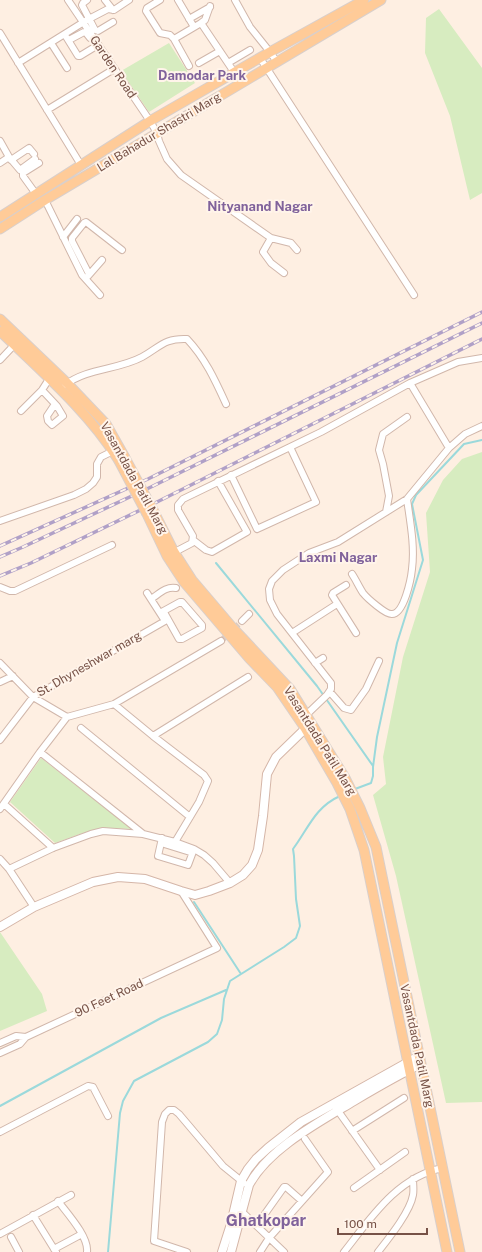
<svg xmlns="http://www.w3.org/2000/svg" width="482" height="1252" viewBox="0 0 482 1252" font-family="'Public Sans',sans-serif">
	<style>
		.green { fill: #d7ecc0 }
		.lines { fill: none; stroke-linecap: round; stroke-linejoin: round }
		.stream { stroke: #9bd9db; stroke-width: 2 }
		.street-tunnel { stroke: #dcc8bb; stroke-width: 6; stroke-dasharray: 6 3; stroke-linecap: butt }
		.street-casing { stroke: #d1b7ab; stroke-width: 8 }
		.secondary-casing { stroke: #d5b6a8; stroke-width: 10 }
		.primary-casing { stroke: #d9cfcb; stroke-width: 11 }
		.street { stroke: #fff; stroke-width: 6 }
		.secondary { stroke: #fff; stroke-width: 8 }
		.primary { stroke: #ffcb98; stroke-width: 9 }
		.rail-casing { stroke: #b0a0c7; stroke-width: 3.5 }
		.rail { stroke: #fff4ea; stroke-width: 2; stroke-dasharray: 6; stroke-linecap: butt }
		.primary-bridge-casing { stroke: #d9cfcb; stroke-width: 11; stroke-linecap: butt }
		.primary-bridge { stroke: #ffcb98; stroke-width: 9 }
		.labels { text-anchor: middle; stroke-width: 4; stroke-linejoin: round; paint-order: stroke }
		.street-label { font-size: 12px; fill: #775247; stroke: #fff4ea }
		.neighbourhood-label { font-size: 13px; font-weight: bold; fill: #80629b; stroke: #fff4ea }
		.district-label { font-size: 16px; font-weight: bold; fill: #80629b; stroke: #fff4ea }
	</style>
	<rect width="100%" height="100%" fill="#feefe2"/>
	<!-- green -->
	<path class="green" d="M439 9 482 68V193L470 200 450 116 425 53 426 18Z
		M169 43 195 83 149 112 121 71Z
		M482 452V1102L446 1103 396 876 373 795 386 784 383 757 403 657 430 572 426 513 443 480 462 459Z
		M41 758 132 829 104 828 80 834 55 843 10 802Z
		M0 932 42 994 47 1011 0 1031Z"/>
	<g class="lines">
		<!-- stream -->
		<path class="stream" d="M216 563 317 686 373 766
			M355 789 371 783 373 776V767L377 737 397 643 423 560 412 504 416 495 464 444 482 440
			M194 902 241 974
			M0 1106 161 1018 226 990
			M108 1252 120 1113 123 1101 134 1081 208 1042 217 1034 222 1020 224 999 230 981 284 947 296 938 300 926 296 899 294 856 293 849C308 829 315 807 340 796"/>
		<!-- street-tunnel -->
		<path class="street-tunnel" d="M221 641 242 621"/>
		<defs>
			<path id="street" d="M68 0 150 121 157 133 159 141 167 159 181 175 271 238 291 243 297 250
				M87 0 83 3 82 5 95 30 98 31 113 22
				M105 0 113 10
				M160 0 147 8 146 11 160 33 170 35 174 39 189 66
				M178 0 194 27
				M235 0 250 27 270 52 277 62
				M189 19 210 7
				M201 23 205 20 210 6
				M0 33 81 165
				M65 35 78 56H80L98 45
				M174 39 201 23 234 72
				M69 40 84 32 86 33 90 38
				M51 43 67 68
				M260 58 414 295
				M18 63 87 20 108 9 114 10 129 0
				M199 63 220 51
				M228 63 250 50
				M47 110 114 69
				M0 141 9 157 0 163
				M9 157 20 170 35 159
				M11 160 29 148 34 154
				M36 194 23 176V173L39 163
				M45 200 82 275 100 295
				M63 237 77 219
				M271 238 263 252 271 263 284 273
				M89 274 72 241V238L84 223 86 222 122 250
				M88 276 102 260
				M0 360 17 342
				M410 383 449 448
				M65 385C87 368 118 370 142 357 160 347 164 338 187 339 205 358 215 380 226 404
				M42 390 57 406 63 416 52 425 48 421 47 416 55 404
				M21 411 42 390 49 379
				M231 475 257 529 316 502 290 447
				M386 512 389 496 383 464 379 450 383 434 407 417
				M0 521 74 495 86 489 93 483 97 477V464L101 457 113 451
				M193 540 206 550 212 552 247 532 218 481
				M171 554 192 543 193 536 178 510V505L183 499 321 432 410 383 458 362 482 358
				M352 574C356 580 359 587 363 593 367 598 386 615 392 614 404 614 411 579 412 569 415 546 410 521 407 499
				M346 585 333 593 332 595 356 633
				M0 587 10 591H15L112 545
				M151 599C159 594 166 586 176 588
				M160 613 180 602H182L202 625V628L182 639H179L165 614
				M242 621 249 614
				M292 633 337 604
				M0 663 33 697 67 717
				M315 663 323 658
				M0 682 13 676
				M330 692 344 708 351 710 366 689 379 661
				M114 704 153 736 204 775 208 781 199 802 175 842
				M304 717 327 695 331 689V683L277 614 270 600 269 589 272 581 283 570 309 553 338 542 407 499 449 448 465 434 482 426
				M81 728 190 817
				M153 736 248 677
				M0 740 33 697 165 621 147 593
				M40 752 142 833
				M4 804 53 848
				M0 809 40 752 67 717 114 704 221 641
				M162 838 158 856 188 865 194 849
				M161 843 190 852
				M0 859 9 869 34 907
				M9 869 53 848 91 834 103 831 143 834 175 842 194 849 204 855 213 863 230 883
				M0 1043 16 1036 26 1037 217 948 181 891
				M0 1053 20 1044 26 1037
				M336 1108 380 1170
				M352 1131 404 1098
				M0 1132 88 1086 93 1087 108 1116
				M354 1188 405 1152
				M58 1201C67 1213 89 1237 87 1252
				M239 1209 284 1252
				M33 1215 56 1252
				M257 1225 284 1187H286L302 1201
				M0 1234 71 1195
				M11 1237 19 1252
				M54 1249 82 1234
				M187 1252 154 1241 162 1122 165 1114 169 1110H174L179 1114 223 1166 244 1183
				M260 1252 269 1238 328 1172 305 1139
				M344 1252C370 1219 398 1176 443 1168
				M378 1252C389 1238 410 1212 413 1195 414 1190 413 1184 413 1179"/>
			<path id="secondary" d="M0 927 34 907 93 882 118 877 145 879 181 891 195 895 209 891 230 883 243 875 252 865 258 850 263 816 267 774 276 757 310 724
				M222 1252 231 1224 241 1181 248 1169 256 1159 268 1148 301 1122 419 1056
				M231 1252 249 1185C268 1149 319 1122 354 1101 376 1088 398 1075 421 1064"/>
			<path id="primary" d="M0 217 150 121 270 52 364 0
				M0 229 45 200 381 0
				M0 319 67 383 106 424 124 456
				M0 331C41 371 88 411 118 459
				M153 510 174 552 192 580 232 627 290 689 345 778 360 808 376 847 460 1252
				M147 514 167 556 184 582 249 658 277 687 305 728 337 783 350 809 364 850 447 1252"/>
		</defs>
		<!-- street casing -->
		<use href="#street" class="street-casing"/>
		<!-- secondary casing -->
		<use href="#secondary" class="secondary-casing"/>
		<!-- primary casing -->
		<use href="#primary" class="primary-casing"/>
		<!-- street -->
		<use href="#street" class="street"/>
		<!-- secondary -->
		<use href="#secondary" class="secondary"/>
		<!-- primary -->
		<use href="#primary" class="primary"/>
		<defs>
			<path id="rail" d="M0 546 148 479 482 312
				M0 557 23 547 151 487 482 323
				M0 576 31 563 159 501 482 339"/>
		</defs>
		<!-- rail casing -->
		<use href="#rail" class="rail-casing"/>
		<!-- rail -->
		<use href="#rail" class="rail"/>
		<defs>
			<path id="primary-bridge" d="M124 456 153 510
				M118 459 147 514"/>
		</defs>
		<!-- primary-bridge casing -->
		<use href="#primary-bridge" class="primary-bridge-casing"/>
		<!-- primary-bridge -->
		<use href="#primary-bridge" class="primary-bridge"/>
	</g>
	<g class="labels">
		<!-- street labels -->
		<g class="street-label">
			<text transform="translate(113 67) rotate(56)" y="4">Garden Road</text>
			<text transform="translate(159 132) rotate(-31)" y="4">Lal Bahadur Shastri Marg</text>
			<text transform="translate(134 478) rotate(61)" y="4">Vasantdada Patil Marg</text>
			<text transform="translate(89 664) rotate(-30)" y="4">St. Dhyneshwar marg</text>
			<text transform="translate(320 741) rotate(58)" y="4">Vasantdada Patil Marg</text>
			<text transform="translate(109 998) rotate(-25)" y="4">90 Feet Road</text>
			<text transform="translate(417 1046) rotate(78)" y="4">Vasantdada Patil Marg</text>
		</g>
		<!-- neighbourhood labels -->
		<g class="neighbourhood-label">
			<text x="202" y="80">Damodar Park</text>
			<text x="260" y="211">Nityanand Nagar</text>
			<text x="338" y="562">Laxmi Nagar</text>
		</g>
		<!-- district labels -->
		<g class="district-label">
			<text x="266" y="1226">Ghatkopar</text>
		</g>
	</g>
	<!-- scale -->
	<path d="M338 1228v6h89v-6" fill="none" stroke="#775247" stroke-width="2"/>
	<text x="344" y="1228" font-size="12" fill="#775247" stroke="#fff4ea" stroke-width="3" paint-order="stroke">100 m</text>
</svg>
